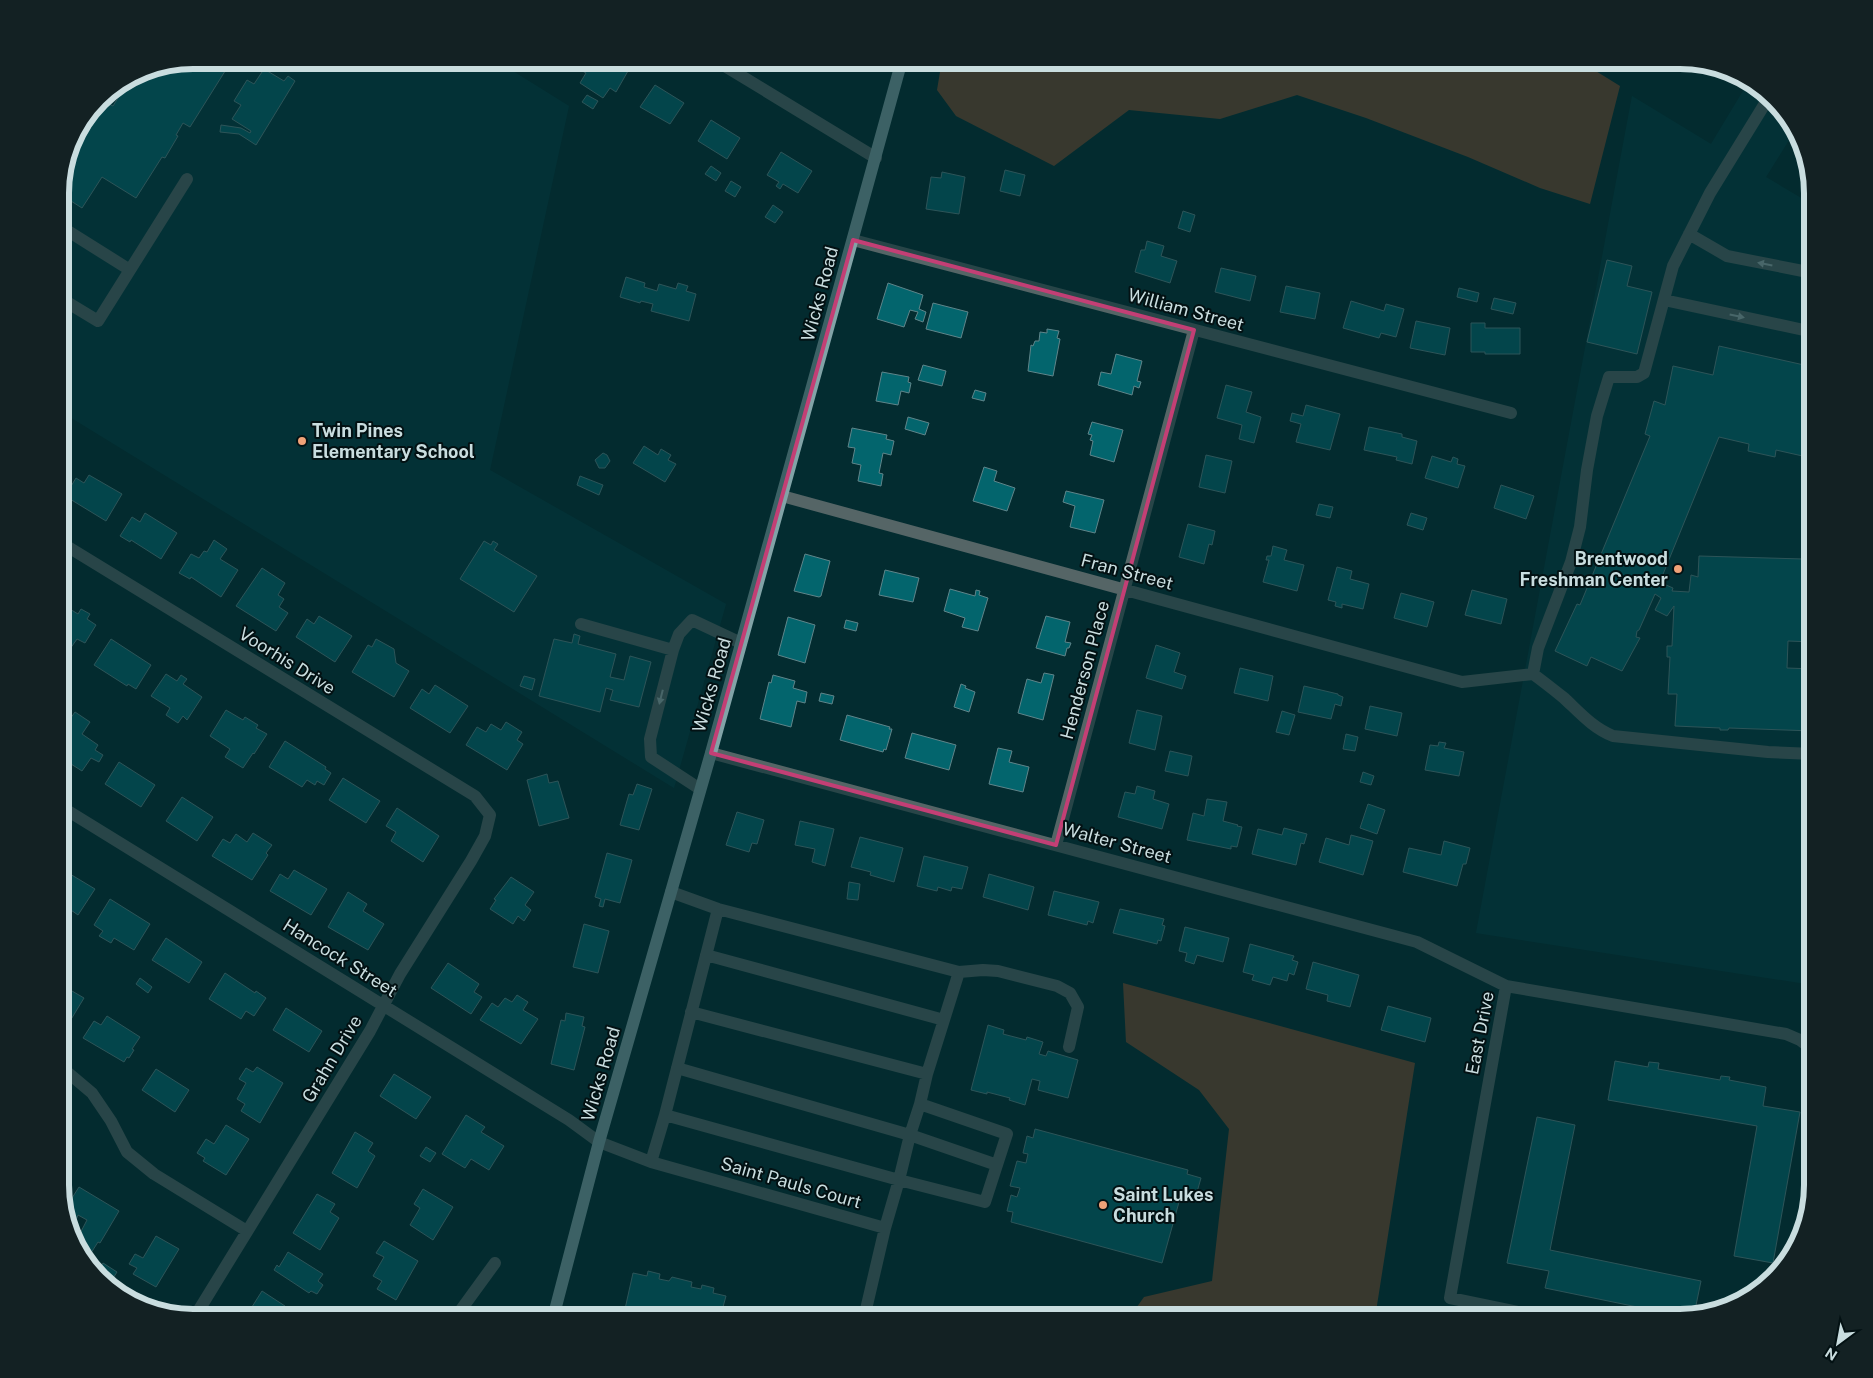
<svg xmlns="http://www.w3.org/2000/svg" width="1873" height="1378" viewBox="0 0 1873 1378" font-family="'Public Sans',sans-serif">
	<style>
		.built { fill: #04393f }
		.forest { fill: #79482d }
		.building { fill: #03656d; stroke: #5f858a; fill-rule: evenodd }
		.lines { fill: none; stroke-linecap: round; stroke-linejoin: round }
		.minor { stroke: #556566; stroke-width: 12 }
		.major { stroke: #82a3a7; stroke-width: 12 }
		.oneway { fill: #9badaf }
		.marked { fill: none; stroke: #c33f75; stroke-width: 4; stroke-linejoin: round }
		.poi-dot { fill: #f0a278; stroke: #031113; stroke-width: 2 }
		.labels { text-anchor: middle; stroke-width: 4; stroke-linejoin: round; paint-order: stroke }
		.street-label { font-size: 18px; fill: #c9dddf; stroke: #031113 }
		.poi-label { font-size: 18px; font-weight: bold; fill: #c9dddf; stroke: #031113; text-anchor: start }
		.rim { fill: none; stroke: #c9dddf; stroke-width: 6 }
	</style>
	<rect width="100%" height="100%" fill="#032c30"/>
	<!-- built -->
	<path class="built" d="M193 60H495L569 106 490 470 726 604 674 788 60 411V184L70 142 99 99 142 70Z
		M1749 81 1761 87 1796 129 1766 177 1813 205V985L1476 933 1632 96 1711 144Z"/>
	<!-- forest -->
	<path class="forest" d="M942 60H1578L1620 86 1590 204 1540 188 1468 157 1366 118 1297 95 1220 119 1129 110 1054 166 956 116 937 90Z
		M1123 983 1415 1063 1375 1318H1129L1144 1297 1212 1281 1229 1129 1199 1090 1126 1042Z"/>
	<!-- building -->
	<path class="building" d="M193 60H232L190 127 183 123 176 135 178 136 165 158 162 157 136 198 102 177 82 208 60 194V184L70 142 99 99 113 106 131 77 142 70Z
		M585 60H614L628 71 616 92 610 88 603 98 580 83 586 73 579 69Z
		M807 60H830L823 70Z
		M1695 62 1713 65 1709 72Z
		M264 69 284 81 288 76 295 81 256 145 239 134 220 132 221 125 241 128 250 133 251 131 232 119 241 105 234 101 247 80 254 84Z
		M655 85 684 103 670 124 640 107Z
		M587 95 598 101 593 109 582 102Z
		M711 120 740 138 727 159 698 141Z
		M781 152 812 171 798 193 783 184 780 189 776 186 779 182 767 175Z
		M711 166 721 173 716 181 705 174Z
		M1005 170 1025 175 1020 196 1000 191Z
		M942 172 965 177 959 214 926 209 931 177 941 178Z
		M731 181 741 187 735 197 725 191Z
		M773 205 783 212 775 223 765 217Z
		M1183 211 1195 215 1190 232 1178 228Z
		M1147 241 1164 246 1161 256 1177 261 1170 283 1135 272 1141 250H1145Z
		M1607 260 1632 266 1627 286 1652 292 1637 354 1587 342Z
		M1221 268 1256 276 1250 301 1215 292Z
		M626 277 645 283 644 287 657 291 659 284 676 289 678 283 688 286 686 291 696 294 689 321 651 311 653 304 641 301 640 303 620 297Z
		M888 283 923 295 919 309 926 312 923 322 915 319 918 312 910 310 904 327 877 319Z
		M1286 286 1320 293 1315 319 1280 312Z
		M1459 288 1479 293 1477 302 1457 297Z
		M1494 298 1516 303 1513 314 1491 309Z
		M1351 301 1384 311 1386 304 1404 309 1396 337 1381 333 1379 338 1343 328Z
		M933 303 968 312 961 338 926 329Z
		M1416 321 1450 328 1445 355 1410 348Z
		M1471 323H1485V328H1520V354H1485V352H1471Z
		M1047 329 1059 331 1057 338 1060 339 1053 376 1028 371 1031 345 1033 346 1035 341H1039L1040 332 1047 333Z
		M1719 346 1813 367V642L1788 641 1787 668 1813 669V731L1729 728 1728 730H1720V728L1675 726 1677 694H1668L1670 657H1667V646H1672L1674 606 1667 616 1655 610 1661 598 1655 594 1639 630 1637 631 1636 637 1640 638 1622 671 1591 657 1587 666 1555 651 1577 604 1580 605 1650 436 1645 434 1654 401 1665 405 1673 366 1713 375ZM1719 437 1749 444 1748 451 1775 457 1776 450 1807 457 1803 559 1699 556 1698 577 1691 575 1689 592 1672 591 1673 588 1666 585 1665 587 1659 584Z
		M1116 354 1142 361 1137 381 1141 382 1139 388 1134 386 1132 395 1098 385 1101 372 1111 374Z
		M923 365 946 371 942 386 918 380Z
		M882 372 909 377 908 382 911 383 909 393 901 391 898 405 876 401Z
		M1226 385 1252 392 1246 412 1261 417 1254 443 1239 439 1242 425 1217 418Z
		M975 390 986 393 984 401 972 398Z
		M1306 405 1340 414 1330 450 1296 442 1301 424 1290 421 1292 413 1303 416Z
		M908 417 929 423 925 435 905 429Z
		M1092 422 1123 430 1114 462 1090 455 1093 441 1090 440 1092 435 1088 434Z
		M1369 427 1402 434V437L1417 441 1412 464 1396 460 1397 457 1364 450Z
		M852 428 887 435 886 439 894 441 891 455 883 453 879 473 883 474 881 486 858 481 861 465 852 463 855 448 848 447Z
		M60 444 71 452 60 473Z
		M644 446 658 455 661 449 671 455 668 460 676 464 665 482 633 463Z
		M603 453 607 455 610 461 605 468H599L595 460Z
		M1206 455 1232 461 1225 493 1199 487Z
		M1432 456 1451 462 1453 457 1458 459 1457 464 1465 466 1458 488 1425 478Z
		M984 467 997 471 994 481 1015 488 1007 511 973 501Z
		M89 475 122 494 106 521 65 496 76 478 84 483Z
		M580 476 603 485 599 495 577 485Z
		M1501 485 1534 496 1526 519 1494 508Z
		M1066 491 1104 500 1095 533 1070 527 1075 506 1063 502Z
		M1319 504 1333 507 1330 518 1316 515Z
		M145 513 177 533 161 559 131 540 130 542 120 536 132 517 140 522Z
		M1411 513 1427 518 1423 530 1407 525Z
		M1188 524 1215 531 1212 545 1209 544 1204 564 1179 557Z
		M214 540 227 549 220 559 238 570 221 597 191 577 190 579 179 573 191 554 199 558 204 551 207 552Z
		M484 541 491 545 493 541 498 544 494 550 537 576 514 612 460 579Z
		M1273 546 1287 550 1284 560 1304 565 1297 591 1263 582 1269 560H1266L1267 556H1271Z
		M805 554 830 561 821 596 819 597 794 591Z
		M1337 567 1352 571 1350 579 1369 584 1363 609 1342 604V608L1335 606 1336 602 1328 600Z
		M262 568 285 583 278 595 284 599 279 607 288 613 276 631 236 606Z
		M885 570 919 578 913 602 879 595Z
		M950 589 975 596 976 590 980 591 979 595 988 598 978 631 962 627 965 618 944 611Z
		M1472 590 1507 599 1501 624 1465 615Z
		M1401 593 1434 602 1427 627 1394 618Z
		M60 603 78 614 81 609 90 614 87 619 96 625 85 643 77 639 65 656 60 653Z
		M319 616 352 636 335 662 296 637 307 619 314 624Z
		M1046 616 1070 622 1065 642 1071 643 1069 648H1067L1065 656 1036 648Z
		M788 617 815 625 805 663 778 655Z
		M846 620 858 623 856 631 844 628Z
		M574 634 580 636 578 644 616 654 610 677 624 680 630 656 651 662 639 707 610 700 613 690 606 688 600 712 539 696 554 639 572 643Z
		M111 639 151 665 136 689 128 684 127 686 94 665Z
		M376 639 394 649 396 663 409 671 394 697 352 672 368 645 372 647Z
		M1156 645 1180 653 1174 672 1186 676 1182 689 1146 678Z
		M1240 668 1273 676 1268 701 1234 693Z
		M1044 673 1054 675 1043 720 1018 713 1027 679 1041 683Z
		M166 674 177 681 181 675 187 679 183 684 202 697 187 720 183 716 178 723 166 715 170 708 151 696Z
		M773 675 795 681 793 688 807 692 805 703 797 701 791 727 760 719 769 682 771 683Z
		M524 676 535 679 532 690 520 686Z
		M961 684 966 686 965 688 975 692 969 712 954 707Z
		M435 685 468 706 450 733 410 708 422 689 429 694Z
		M1304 686 1338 694V695L1343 697 1341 706 1335 704 1331 719 1298 712Z
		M821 693 834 696 832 704 819 701Z
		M1370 706 1402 713 1397 736 1365 729Z
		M226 710 243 720 245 717 258 725 256 728 267 734 254 754 253 753 243 768 225 757 230 749 210 736Z
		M1137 710 1162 716 1155 750 1129 743Z
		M1282 711 1295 715 1289 735 1276 732Z
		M75 712 90 722 82 734 98 745 95 750 103 755 99 762 91 758 82 771 60 757V733Z
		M847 715 890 727 889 729H892L886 750 884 749 883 752 840 740Z
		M506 722 522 732 517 740 523 744 507 770 466 745 477 727 486 732 491 724 501 730Z
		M912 733 956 745 949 770 905 758Z
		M1346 734 1358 737 1355 751 1343 749Z
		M285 741 326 767 325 769 331 773 324 785 317 781 315 785 307 780 302 787 269 767Z
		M1439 742 1446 743 1444 748 1464 752 1459 776 1425 770 1430 745 1438 746Z
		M998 748 1012 751 1009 762 1029 767 1023 792 989 784Z
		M1170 751 1192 756 1188 776 1165 771Z
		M119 762 155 785 141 807 105 784Z
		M1363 772 1374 776 1371 785 1360 782Z
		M547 774 549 783 558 781 569 818 539 826 527 780Z
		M343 778 380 801 366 823 329 800Z
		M637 784 652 789 639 830 620 825 629 794 633 795Z
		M1137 786 1155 791 1153 799 1169 804 1162 829 1118 817 1125 792 1135 794Z
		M182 797 213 817 197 841 166 821Z
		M1207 799 1227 802 1223 821 1238 825 1237 826 1242 827 1237 847 1231 846V849L1187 840 1193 813 1204 816Z
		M1368 804 1385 810 1377 834 1360 828Z
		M397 808 439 836 423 862 391 841 396 832 386 826Z
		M737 812 764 820 757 844 752 843 749 852 726 845Z
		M800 821 834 829 825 866 812 862 815 849 795 845Z
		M1284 828 1307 834 1304 844 1301 843 1296 865 1252 854 1258 829 1282 835Z
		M253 833 272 845 266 853 268 855 252 880 212 856 223 839 230 843 236 834 247 842Z
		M1351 835 1373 841 1363 875 1319 862 1326 838 1349 845Z
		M860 837 903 848 894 882 870 875 871 872 851 867Z
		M1444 841 1470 848 1466 864H1463L1457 886 1403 872 1409 848 1441 855Z
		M607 853 632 860 620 903 605 899 603 907 599 906 601 899 595 897Z
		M924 856 968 867 962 889 952 887 951 891 938 887 937 891 917 886Z
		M60 868 95 889 78 915 68 908 61 919Z
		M294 870 327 889 311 915 270 891 280 874 288 879Z
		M989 874 1034 887 1028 910 983 897Z
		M511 877 534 892 525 905 531 910 524 921 518 916 513 924 490 909 496 900 494 899Z
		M849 882 860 884 858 900 847 899Z
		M1054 891 1099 902 1093 923 1088 921 1087 925 1048 915Z
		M348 892 367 904 363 911 384 924 368 950 328 927Z
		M110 899 150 924 134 950 114 938 111 943 99 936 103 931 94 925Z
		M1120 909 1164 919 1162 925 1165 926 1161 941 1158 940 1157 944 1113 933Z
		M584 924 609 931 598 973 573 967Z
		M1185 927 1229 938 1223 962 1197 955 1194 964 1185 961 1187 953 1179 951Z
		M166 938 202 962 189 983 152 960Z
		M1250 944 1294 956 1292 960 1298 962 1294 975 1289 973 1287 981 1273 977 1270 985 1252 980 1254 975 1243 972Z
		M1313 962 1359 975 1350 1007 1327 1001 1328 995 1306 989Z
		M448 963 479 984 474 992 482 997 471 1014 431 988Z
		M225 973 255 993 256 991 266 998 254 1016 246 1011 241 1019 209 999Z
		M140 978 152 987 148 993 136 984Z
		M60 984 84 998 67 1026 60 1021Z
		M517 995 528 1002 523 1010 538 1019 521 1044 480 1020 492 1003 498 1007 505 998 512 1002Z
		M1388 1006 1431 1018 1425 1042 1381 1030Z
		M286 1008 322 1031 309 1052 273 1030Z
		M566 1013 584 1017 582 1026 585 1027 574 1070 551 1064 561 1020 565 1021Z
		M107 1016 140 1037 132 1049 134 1050 129 1058 127 1057 124 1062 83 1038 94 1021 101 1025Z
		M988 1025 1004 1030 1003 1034 1026 1040 1027 1037 1043 1042 1039 1054 1046 1056 1048 1051 1078 1060 1068 1098 1038 1090 1040 1081 1032 1079 1025 1105 1009 1100 1010 1098 987 1092V1094L971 1090Z
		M1615 1061 1648 1067 1649 1062 1659 1063 1658 1069 1720 1080 1721 1076 1730 1077 1729 1080 1766 1087 1763 1106 1800 1112 1773 1263 1734 1256 1757 1126 1608 1100Z
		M257 1067 283 1083 260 1123 241 1111 245 1104 237 1099 246 1083 239 1079 246 1068 253 1072Z
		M156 1069 189 1090 175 1112 142 1090Z
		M394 1074 431 1097 416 1119 380 1096Z
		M466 1115 485 1127 481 1132 504 1146 489 1170 471 1159 465 1168 442 1154Z
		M1537 1117 1575 1125 1550 1250 1701 1281 1694 1315 1686 1317 1545 1288 1549 1271 1507 1263Z
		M226 1125 249 1139 226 1175 203 1161 205 1158 197 1153 206 1139 214 1144Z
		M1035 1129 1188 1170 1187 1174 1201 1178 1195 1199 1181 1195 1162 1263 1011 1222 1013 1212 1007 1211 1011 1195 1017 1197 1020 1188 1010 1186 1017 1161 1026 1163 1028 1154 1023 1153 1027 1136 1033 1138Z
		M355 1132 373 1143 368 1151 375 1156 357 1188 332 1173Z
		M426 1147 436 1153 430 1162 420 1156Z
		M60 1153 71 1160 60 1177Z
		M79 1187 119 1211 100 1243 98 1242 91 1253 75 1243 87 1220 78 1215 76 1220 67 1214 65 1209Z
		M423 1189 453 1207 433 1240 410 1225 420 1208 414 1204Z
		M317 1194 335 1204 330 1212 339 1218 320 1250 293 1233Z
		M156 1236 179 1249 156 1287 133 1274 137 1268 129 1264 135 1254 143 1258Z
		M384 1241 418 1261 396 1300 377 1289 382 1281 373 1276 384 1257 376 1253Z
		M288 1252 323 1274 318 1281 323 1285 317 1294 311 1291 309 1293 274 1270 277 1265 279 1267Z
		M103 1263 117 1272 110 1283 97 1273Z
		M648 1271 660 1274 659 1279 669 1281 672 1277 692 1282 691 1287 701 1289 702 1285 714 1288 713 1293 726 1296 720 1318H623L633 1273 647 1276Z
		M262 1291 285 1306 278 1318H245Z
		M361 1308 377 1318H354Z"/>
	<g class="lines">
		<!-- minor -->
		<path class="minor" d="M715 60 876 158
			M60 226 130 270
			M1689 234 1727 256 1813 273
			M853 240 1511 413
			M60 298 98 321 187 179
			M1664 300 1813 332
			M782 496 1462 682 1533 674 1538 648 1571 562 1580 527 1587 470 1597 416 1609 377H1637L1644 373 1673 266 1710 193 1769 97
			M60 542 475 796 490 815 485 836 471 861 400 974 370 1031 194 1318
			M581 624 673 650 679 634 692 620 741 643
			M673 650 650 739 651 757 700 789
			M1533 674C1544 682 1554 690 1564 698 1580 713 1593 728 1613 736L1768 752 1813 754
			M711 753 1417 942 1506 986
			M60 806 569 1120 599 1142 651 1162 885 1228
			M1056 845 1194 330
			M671 892 718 909 959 972 927 1074 920 1104 1007 1134 985 1202 899 1180 885 1228 864 1318
			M706 955 944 1020
			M959 972 983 970 998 971 1057 986 1070 993 1078 1007 1069 1047
			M691 1012 927 1074
			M60 1066 92 1093 111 1121 127 1152 154 1174 247 1231
			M677 1068 910 1135 997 1165
			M665 1115 899 1180 910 1135 920 1104
			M651 1162 665 1115 718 909
			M1804 1232 1813 1181
			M455 1318 495 1263
			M1548 1318 1450 1298 1506 986 1786 1034 1800 1040 1813 1050"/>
		<!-- major -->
		<path class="major" d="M553 1318 599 1142 711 753 902 60"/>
	</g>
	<!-- one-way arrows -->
	<defs><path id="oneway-solid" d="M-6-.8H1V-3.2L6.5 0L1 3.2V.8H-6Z" transform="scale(1.25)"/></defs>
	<g class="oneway">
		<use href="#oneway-solid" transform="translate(1765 264) rotate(-169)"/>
		<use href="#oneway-solid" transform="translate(1737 316) rotate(12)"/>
		<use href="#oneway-solid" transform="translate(661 697) rotate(104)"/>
	</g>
	<!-- marked area -->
	<path d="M0 0H1873V1378H0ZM853 240 1194 330 1056 845 711 753Z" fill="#032c30" fill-opacity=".55" fill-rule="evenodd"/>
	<path class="marked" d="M853 240 1194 330 1056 845 711 753Z"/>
	<!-- markers -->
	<g class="poi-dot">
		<circle cx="302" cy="441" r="5"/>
		<circle cx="1678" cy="569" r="5"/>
		<circle cx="1103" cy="1205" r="5"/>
	</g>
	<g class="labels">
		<!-- street labels -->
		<g class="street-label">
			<text transform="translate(820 294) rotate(-75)" y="6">Wicks Road</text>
			<text transform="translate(1186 310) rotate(15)" y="6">William Street</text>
			<text transform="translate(1127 572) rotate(15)" y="6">Fran Street</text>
			<text transform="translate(287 661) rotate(32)" y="6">Voorhis Drive</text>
			<text transform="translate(1085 670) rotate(-75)" y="6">Henderson Place</text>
			<text transform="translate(712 685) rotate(-74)" y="6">Wicks Road</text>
			<text transform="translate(1117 843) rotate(15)" y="6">Walter Street</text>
			<text transform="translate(340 958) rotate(32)" y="6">Hancock Street</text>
			<text transform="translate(1480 1033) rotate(-79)" y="6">East Drive</text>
			<text transform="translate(332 1059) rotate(-59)" y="6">Grahn Drive</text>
			<text transform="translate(601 1074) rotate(-74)" y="6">Wicks Road</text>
			<text transform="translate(791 1183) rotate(16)" y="6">Saint Pauls Court</text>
		</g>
		<!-- poi labels -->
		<g class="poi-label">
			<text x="312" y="437">Twin Pines<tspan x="312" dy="21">Elementary School</tspan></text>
			<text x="1668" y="565" text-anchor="end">Brentwood<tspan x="1668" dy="21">Freshman Center</tspan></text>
			<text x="1113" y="1201">Saint Lukes<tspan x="1113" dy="21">Church</tspan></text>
		</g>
	</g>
	<!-- crop -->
	<path d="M0 0H1873V1378H0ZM193 69H1680A124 124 0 0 1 1804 193V1185A124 124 0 0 1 1680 1309H193A124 124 0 0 1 69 1185V193A124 124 0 0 1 193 69Z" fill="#132123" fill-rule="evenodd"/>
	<path class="rim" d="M193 69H1680A124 124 0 0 1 1804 193V1185A124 124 0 0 1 1680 1309H193A124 124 0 0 1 69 1185V193A124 124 0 0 1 193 69Z"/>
	<!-- north arrow -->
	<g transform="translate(1838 1343) rotate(212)" stroke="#031113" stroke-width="4" paint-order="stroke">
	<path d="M0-4L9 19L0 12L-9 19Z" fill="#c9dddf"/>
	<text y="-8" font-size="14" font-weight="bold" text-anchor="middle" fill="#c9dddf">N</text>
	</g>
</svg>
